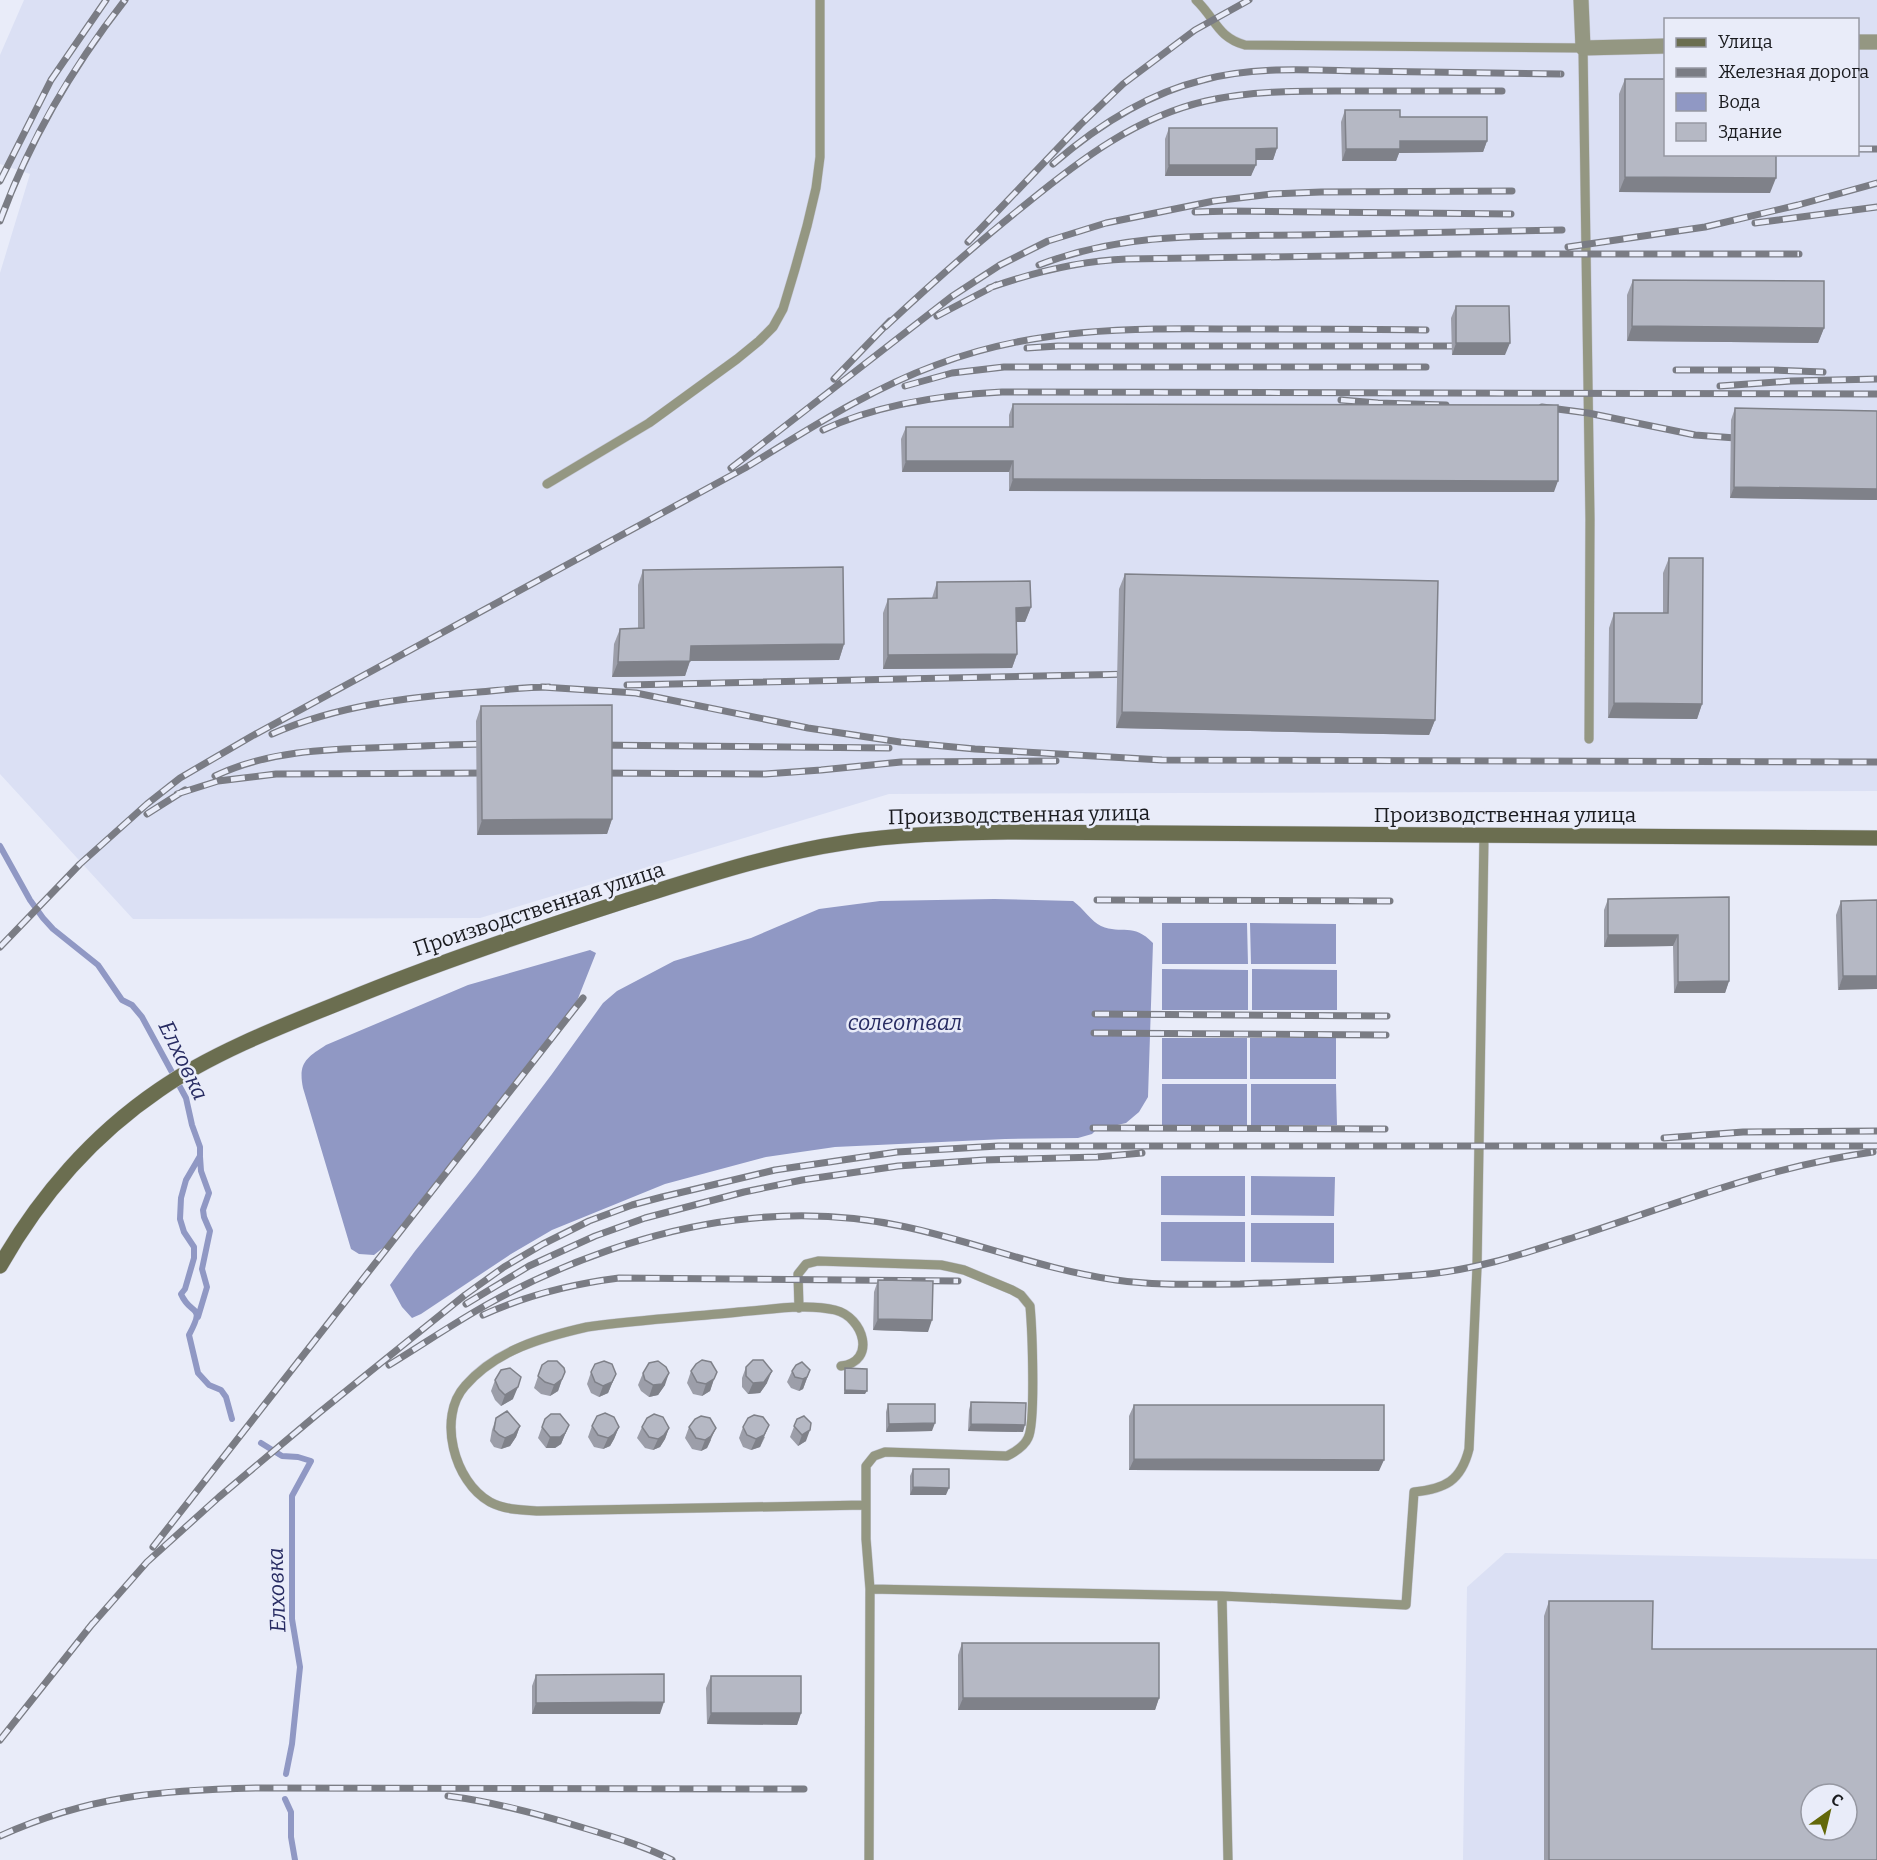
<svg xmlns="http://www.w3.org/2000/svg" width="1877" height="1860" viewBox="0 0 1877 1860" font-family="Bitter,serif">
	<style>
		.built { fill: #dbe0f4; fill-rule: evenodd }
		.water { fill: #9098c4 }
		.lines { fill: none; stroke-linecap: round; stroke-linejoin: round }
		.stream { stroke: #9098c4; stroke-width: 6 }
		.lane-casing { stroke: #c4c6d2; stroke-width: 10 }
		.street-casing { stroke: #c4c6d2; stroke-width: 16 }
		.secondary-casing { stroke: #c4c6d2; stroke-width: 16 }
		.lane { stroke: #949782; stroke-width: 9 }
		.street { stroke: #949782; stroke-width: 15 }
		.secondary { stroke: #6b6e50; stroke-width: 15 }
		.rail-casing { stroke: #7a7c84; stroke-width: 7 }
		.rail { stroke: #e9ecf9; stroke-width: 4.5; stroke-dasharray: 14; stroke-linecap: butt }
		.wall { fill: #9c9ea9 }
		.shaded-wall { fill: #7f8189 }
		.building { fill: #b5b8c4; stroke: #7f8189; stroke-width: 1.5; fill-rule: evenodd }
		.labels { text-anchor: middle; stroke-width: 5; stroke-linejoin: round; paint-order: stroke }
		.street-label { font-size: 21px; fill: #1a1b1f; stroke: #e9ecf9 }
		.water-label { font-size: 22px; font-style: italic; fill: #272b62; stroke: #e9ecf9 }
	</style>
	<rect width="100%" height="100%" fill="#e9ecf9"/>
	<!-- built -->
	<path class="built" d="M24 0H1877V791L889 794 480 918 133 919 0 774V273L30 174 0 164V55ZM1666 20H1858V154H1666Z
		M1505 1553 1877 1559V1860H1463L1467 1587ZM1811 1794H1847V1830H1811Z"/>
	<!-- water -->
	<path class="water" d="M994 899 1073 901C1083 908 1092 922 1101 926 1122 935 1133 922 1153 943L1148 1097 1139 1112 1126 1123 1096 1130 1092 1134 1078 1138 1005 1139 835 1147 766 1157 665 1184 552 1230 511 1254 421 1314 412 1318 402 1307 390 1285 415 1251 475 1176 552 1074 603 1003 617 991 674 961 751 938 819 909 880 901Z
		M1162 923H1247L1248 964H1162Z
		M1250 923 1336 924V964H1251Z
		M590 950 596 953 577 1001 384 1247 374 1255 359 1254 351 1249 303 1088C298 1063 306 1058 326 1045L468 985Z
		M1162 969 1248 970V1010H1162Z
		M1252 969 1337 970V1010H1252Z
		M1162 1038H1247V1079H1162Z
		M1250 1038H1336V1079H1250Z
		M1162 1084H1247V1125H1162Z
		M1251 1084H1336L1337 1125H1251Z
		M1161 1176H1245V1216L1161 1215Z
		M1251 1176 1335 1177 1334 1216 1251 1215Z
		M1161 1222H1245V1262L1161 1261Z
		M1251 1223H1334V1263L1251 1262Z"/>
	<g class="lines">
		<!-- stream -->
		<path class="stream" d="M0 846 30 900 43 918 53 929 98 965 122 1000 132 1005 142 1017 186 1098 192 1125 200 1147V1156L186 1180 181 1198 180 1219 184 1232 194 1247V1258L185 1289 181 1294C191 1317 206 1303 189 1335L198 1373 209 1385 221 1390 226 1397 232 1419
			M198 1317 207 1287 202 1269 210 1231 204 1217 203 1210 209 1193 201 1171 200 1157
			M261 1443 282 1456 298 1457 311 1461 292 1496V1619L300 1667 292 1744 286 1774
			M285 1799 291 1812V1837L295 1860"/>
		<defs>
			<path id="lane" d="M1196 0C1216 19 1217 37 1245 45L1583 48 1590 519 1589 739
				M547 484 649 423 737 359 759 341 773 327 783 309 795 269 807 226 816 188 820 157V0
				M799 1308 798 1274 806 1264 818 1261 941 1265 964 1270 1012 1290 1021 1295 1030 1306C1032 1328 1036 1423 1028 1438 1024 1447 1015 1452 1007 1456L885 1452 874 1456 866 1466V1539L870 1589 869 1860
				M841 1366C877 1362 864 1317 835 1310 805 1303 769 1310 739 1312 688 1317 637 1320 587 1327 543 1337 496 1350 465 1386 437 1417 454 1482 490 1502 505 1510 522 1510 539 1511L865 1505
				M870 1589 1222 1596 1406 1605 1414 1492C1445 1489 1461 1481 1469 1449L1477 1267 1484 836
				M1222 1596 1228 1860"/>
			<path id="street" d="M1581 0 1583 48 1666 46
				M1858 42H1877"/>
			<path id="secondary" d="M0 1266C39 1197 93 1135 159 1090 216 1050 295 1021 359 995 448 959 538 929 628 900 699 878 770 854 843 843 897 834 953 833 1008 832L1877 838"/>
		</defs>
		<!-- lane casing -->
		<use href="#lane" class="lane-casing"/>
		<!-- street casing -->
		<use href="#street" class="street-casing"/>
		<!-- secondary casing -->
		<use href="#secondary" class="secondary-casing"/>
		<!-- lane -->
		<use href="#lane" class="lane"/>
		<!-- street -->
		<use href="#street" class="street"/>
		<!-- secondary -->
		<use href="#secondary" class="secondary"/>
		<defs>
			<path id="rail" d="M1858 149H1877
				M1053 164C1097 126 1146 94 1203 80 1254 66 1309 70 1361 71 1428 72 1494 73 1561 74
				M0 181 51 80 106 0
				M1195 212 1231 211 1511 214
				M0 221C30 139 71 69 125 0
				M1755 223 1877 207
				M968 242 1080 125 1123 84 1195 30 1249 0
				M1568 247 1705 227 1798 205 1877 183
				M1039 265C1125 232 1209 236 1299 235 1387 233 1475 231 1562 230
				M989 288C1034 272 1079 261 1127 259L1464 254H1799
				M937 316 996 285
				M885 327C931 284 977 243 1026 204 1080 160 1136 117 1206 101 1253 90 1303 91 1351 91 1401 91 1451 91 1502 91
				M1027 348 1058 346H1468
				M1676 370H1772L1823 372
				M834 379 890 321
				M905 386 952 373 1004 367H1426
				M1720 386 1791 381 1877 379
				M1341 400 1378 403 1446 405
				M1542 407 1588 413 1695 435 1749 439
				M823 430C878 404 942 395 1002 392L1877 394
				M731 468 951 297 1000 265 1048 241 1106 223 1214 201 1272 194 1321 192 1512 191
				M627 685 1133 674
				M542 687 636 693 808 728 900 742 975 749 1162 760 1877 762
				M272 734C338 705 409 697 479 692 502 690 526 687 549 687
				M595 745 889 748
				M595 773 765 774 821 770 901 762 1056 761
				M215 776C271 749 335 749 396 747 428 746 460 744 493 744
				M177 794 218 781 276 774 493 773
				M147 814 185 790
				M1097 900 1390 901
				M0 947 80 864 147 804 180 778 252 736 745 468C806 431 868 390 936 365 1033 328 1129 328 1231 329 1296 329 1361 329 1426 330
				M1095 1014 1387 1016
				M1094 1033 1386 1035
				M1093 1128 1385 1129
				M1664 1138 1743 1132 1877 1131
				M466 1304 529 1266 595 1236 645 1218 744 1192 802 1180 898 1166 984 1160 1097 1157 1142 1153
				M483 1315C527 1295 572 1284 619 1278L958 1281
				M389 1365C422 1345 454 1323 488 1304 562 1263 652 1230 736 1220 792 1213 851 1215 906 1227 976 1242 1044 1270 1116 1280 1157 1286 1198 1284 1240 1284 1299 1282 1358 1280 1418 1275 1473 1271 1523 1254 1575 1237 1673 1205 1770 1166 1873 1152
				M153 1547 583 998
				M88 1629 147 1562 219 1497 320 1412 465 1295 504 1267 543 1244 589 1221 632 1205 662 1197 775 1170 897 1152 998 1146H1877
				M0 1740 93 1623
				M448 1796C495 1802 539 1814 584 1828 614 1837 644 1846 672 1860
				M0 1836C89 1796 160 1790 256 1788L804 1789"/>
		</defs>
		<!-- rail casing -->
		<use href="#rail" class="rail-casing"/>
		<!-- rail -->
		<use href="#rail" class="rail"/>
	</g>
	<!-- wall -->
	<path class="wall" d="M1625 79 1770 193 1619 192V94Z
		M1345 110 1400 117 1487 141 1483 152 1399 153 1396 161H1342L1341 122Z
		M1169 128 1277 148 1273 160H1256L1251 176H1165V139Z
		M1633 280 1824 328 1818 343 1627 341V295Z
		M1456 306 1505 355H1452L1451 318Z
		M1013 404 1554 492 1009 491V472H902L901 439 906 427H1009V415Z
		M1735 408 1877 411V500L1730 498 1731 420Z
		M1669 558 1702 704 1697 719 1608 718 1609 628 1614 613H1663V573Z
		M643 570 844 644 839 660 690 661 685 676 612 677 614 644 620 629 638 628V585Z
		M1125 574 1435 720 1429 735 1116 728 1119 589Z
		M937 582 1031 607 1025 622H1017V654L1012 668 883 669V613L888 599 932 598Z
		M481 706 612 819 607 834 477 835 476 721Z
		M1729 897V981L1725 993H1674L1673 946 1604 947V910L1608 899Z
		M1877 900 1838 990 1836 915 1841 901Z
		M878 1280 928 1332 873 1330 874 1292Z
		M542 1365 565 1372 558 1391 550 1396 541 1394 534 1388Z
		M746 1367 767 1383 760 1393 748 1394 742 1387V1378Z
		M845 1368 865 1394H844V1372Z
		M810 1370 803 1389 799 1391 791 1388 787 1382 792 1371Z
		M691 1371 714 1379 710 1391 702 1396 693 1394 687 1383Z
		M591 1372 616 1374 608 1393 599 1397 591 1393 587 1384Z
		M643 1373 665 1385 658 1395 649 1397 641 1391 638 1385Z
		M495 1380 513 1399 501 1406 495 1400 491 1391Z
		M971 1402 1023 1432 968 1431 969 1410Z
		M888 1404 932 1431 886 1432V1412Z
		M1134 1405 1379 1471 1129 1470V1416Z
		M496 1418 520 1426 516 1437 510 1446 501 1449 494 1447 490 1441 492 1430Z
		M797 1419 806 1441 798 1446 790 1437Z
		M569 1425 561 1444 555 1448H546L538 1438 542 1427Z
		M592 1426 619 1427 614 1439 610 1446 603 1449 594 1447 588 1437Z
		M642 1427 669 1428 665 1439 660 1447 653 1450 645 1448 637 1438Z
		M689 1427 711 1440 707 1448 701 1451 692 1449 685 1438Z
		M743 1427 765 1437 760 1447 751 1450 743 1447 739 1438Z
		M913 1469 946 1495H910V1476Z
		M1549 1601 1652 1649 1877 1860H1544V1616Z
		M962 1643 1159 1698 1155 1710H958V1655Z
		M536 1675 660 1714H532V1686Z
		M711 1676 801 1713 797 1725 707 1724 706 1688Z"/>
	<!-- shaded-wall -->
	<path class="shaded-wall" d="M1400 141H1487L1483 152 1399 153 1396 161H1342L1346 149Z
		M1277 148 1273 160H1251L1256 149Z
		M1169 165H1256L1251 176H1165Z
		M1625 177 1776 178 1770 193 1619 192Z
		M1632 326 1824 328 1818 343 1627 341Z
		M1456 343H1510L1505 355H1452Z
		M906 461H1013L1009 472H902Z
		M1013 479 1558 481 1554 492 1009 491Z
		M1734 487 1877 489V500L1730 498Z
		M1031 607 1025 622H1011L1016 608Z
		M844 644 839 660 685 661 691 646Z
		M1017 654 1012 668 883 669 888 655Z
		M690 661 685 676 612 677 618 662Z
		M1614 703 1702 704 1697 719 1608 718Z
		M1122 712 1435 720 1429 735 1116 728Z
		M612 819 607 834 477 835 482 820Z
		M1608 935H1678L1673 946 1604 947Z
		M1843 976H1877V989L1838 990Z
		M1729 981 1725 993H1674L1678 982Z
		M878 1319 932 1320 928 1332 873 1330Z
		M810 1370 803 1389 799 1391 803 1379Z
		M772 1371 767 1383 760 1393 748 1394 753 1383Z
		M669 1373 665 1385 658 1395 649 1397 653 1385Z
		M616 1374 608 1393 599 1397 603 1386Z
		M562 1379 558 1391 550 1396 554 1385Z
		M714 1379 710 1391 702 1396 706 1384Z
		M518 1387 513 1399 501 1406 505 1395Z
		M845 1390 867 1391 865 1394H844Z
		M935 1423 932 1431 886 1432 889 1424Z
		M971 1424 1025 1425 1023 1432 968 1431Z
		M569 1425 561 1444 555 1448H546L550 1437Z
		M769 1425 760 1447 751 1450 756 1439Z
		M520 1426 516 1437 510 1446 501 1449 505 1438Z
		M619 1427 614 1439 610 1446 603 1449 608 1438Z
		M669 1428 665 1439 660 1447 653 1450 658 1439Z
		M716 1428 707 1448 701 1451 705 1440Z
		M810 1430 806 1441 798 1446 802 1435Z
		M1134 1459 1384 1460 1379 1471 1129 1470Z
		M913 1487 949 1488 946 1495H910Z
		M963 1698H1159L1155 1710H958Z
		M664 1702 660 1714H532L536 1703Z
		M711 1713H801L797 1725 707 1724Z"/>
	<!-- building -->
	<path class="building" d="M1625 79H1665V154H1776V178L1625 177Z
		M1345 110H1400V117H1487V141H1400V149H1346Z
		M1169 128H1277V148L1256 149V165H1169Z
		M1633 280 1824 281V328L1632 326Z
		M1456 306H1509L1510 343H1456Z
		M1013 404 1558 405V481L1013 479V461H906V427H1013Z
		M1735 408 1877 411V489L1734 487Z
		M1669 558H1703L1702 704 1614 703V613H1668Z
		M843 567 844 644 691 646 690 661 618 662 620 629 644 628 643 570Z
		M1125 574 1438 581 1435 720 1122 712Z
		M1030 581 1031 607 1016 608 1017 654 888 655V599L937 598V582Z
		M612 705V819L482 820 481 706Z
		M1729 897V981L1678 982V935H1608V899Z
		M1877 900V976H1843L1841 901Z
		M878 1280 933 1281 932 1320 878 1319Z
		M702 1360 711 1362 717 1372 714 1379 706 1384 697 1382 691 1371 696 1364Z
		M753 1360H763L772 1371 764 1382 753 1383 746 1376V1367Z
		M548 1361H557L564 1368 565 1372 562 1379 554 1385 545 1382 538 1376 542 1365Z
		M604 1361 612 1364 616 1374 612 1382 603 1386 595 1382 591 1372 595 1364Z
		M658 1361 666 1367 669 1373 662 1384 653 1385 645 1380 643 1373 649 1363Z
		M802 1362 810 1370 807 1377 803 1379 795 1377 792 1371 796 1365Z
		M510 1368 521 1377 518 1387 505 1395 499 1389 495 1380 501 1370Z
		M845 1368 867 1369V1391L845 1390Z
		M971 1402 1026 1403 1025 1425 971 1424Z
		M888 1404H935V1423L889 1424Z
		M1134 1405H1384V1460L1134 1459Z
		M507 1411 520 1426 514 1434 505 1438 499 1435 494 1430 496 1418Z
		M605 1413 614 1417 619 1427 614 1434 608 1438 598 1435 592 1426 597 1416Z
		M551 1414H560L569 1425 565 1433 560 1437H550L542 1427 545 1419Z
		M654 1414 663 1417 669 1428 664 1435 658 1439 649 1437 642 1427 647 1418Z
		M754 1415 763 1417 769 1425 764 1435 756 1439 747 1435 743 1427 748 1418Z
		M701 1416 710 1418 716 1428 711 1436 705 1440 696 1438 689 1427 695 1419Z
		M804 1416 811 1423 810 1430 802 1435 794 1426 797 1419Z
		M913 1469H949V1488L913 1487Z
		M1549 1601H1653L1652 1649H1877V1860H1549ZM1811 1794H1847V1830H1811Z
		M962 1643H1159V1698H963Z
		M664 1674V1702L536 1703V1675Z
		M711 1676H801V1713H711Z"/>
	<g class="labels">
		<!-- street labels -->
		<g class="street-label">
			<text transform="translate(1019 815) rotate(-1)" y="7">Производственная улица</text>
			<text x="1505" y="822">Производственная улица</text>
			<text transform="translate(539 909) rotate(-18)" y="7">Производственная улица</text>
		</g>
		<!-- water labels -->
		<g class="water-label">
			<text x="905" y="1030">солеотвал</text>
			<text transform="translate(184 1060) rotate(64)" y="8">Елховка</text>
			<text transform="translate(276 1590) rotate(-92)" y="8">Елховка</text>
		</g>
	</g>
	<!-- legend -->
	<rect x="1664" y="18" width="195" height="138" fill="#e9ecf9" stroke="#9698a2" stroke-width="1.5"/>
	<rect x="1676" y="38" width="30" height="9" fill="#6b6e50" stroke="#9698a2" stroke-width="1.5"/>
	<text x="1718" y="48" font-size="18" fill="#1a1b1f">Улица</text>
	<rect x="1676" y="68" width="30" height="9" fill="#7a7c84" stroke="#9698a2" stroke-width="1.5"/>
	<text x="1718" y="78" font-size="18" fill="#1a1b1f">Железная дорога</text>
	<rect x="1676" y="93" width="30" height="18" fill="#9098c4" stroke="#9698a2" stroke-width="1.5"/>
	<text x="1718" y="108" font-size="18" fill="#1a1b1f">Вода</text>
	<rect x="1676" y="123" width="30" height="18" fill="#b5b8c4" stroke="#9698a2" stroke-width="1.5"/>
	<text x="1718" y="138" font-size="18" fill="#1a1b1f">Здание</text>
	<!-- north arrow -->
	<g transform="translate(1829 1812) rotate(34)"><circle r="28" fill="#e9ecf9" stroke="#9698a2" stroke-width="1.5"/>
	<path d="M0-4.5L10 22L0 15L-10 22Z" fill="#636809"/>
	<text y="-9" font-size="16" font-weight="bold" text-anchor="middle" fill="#1a1b1f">С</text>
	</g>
</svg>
